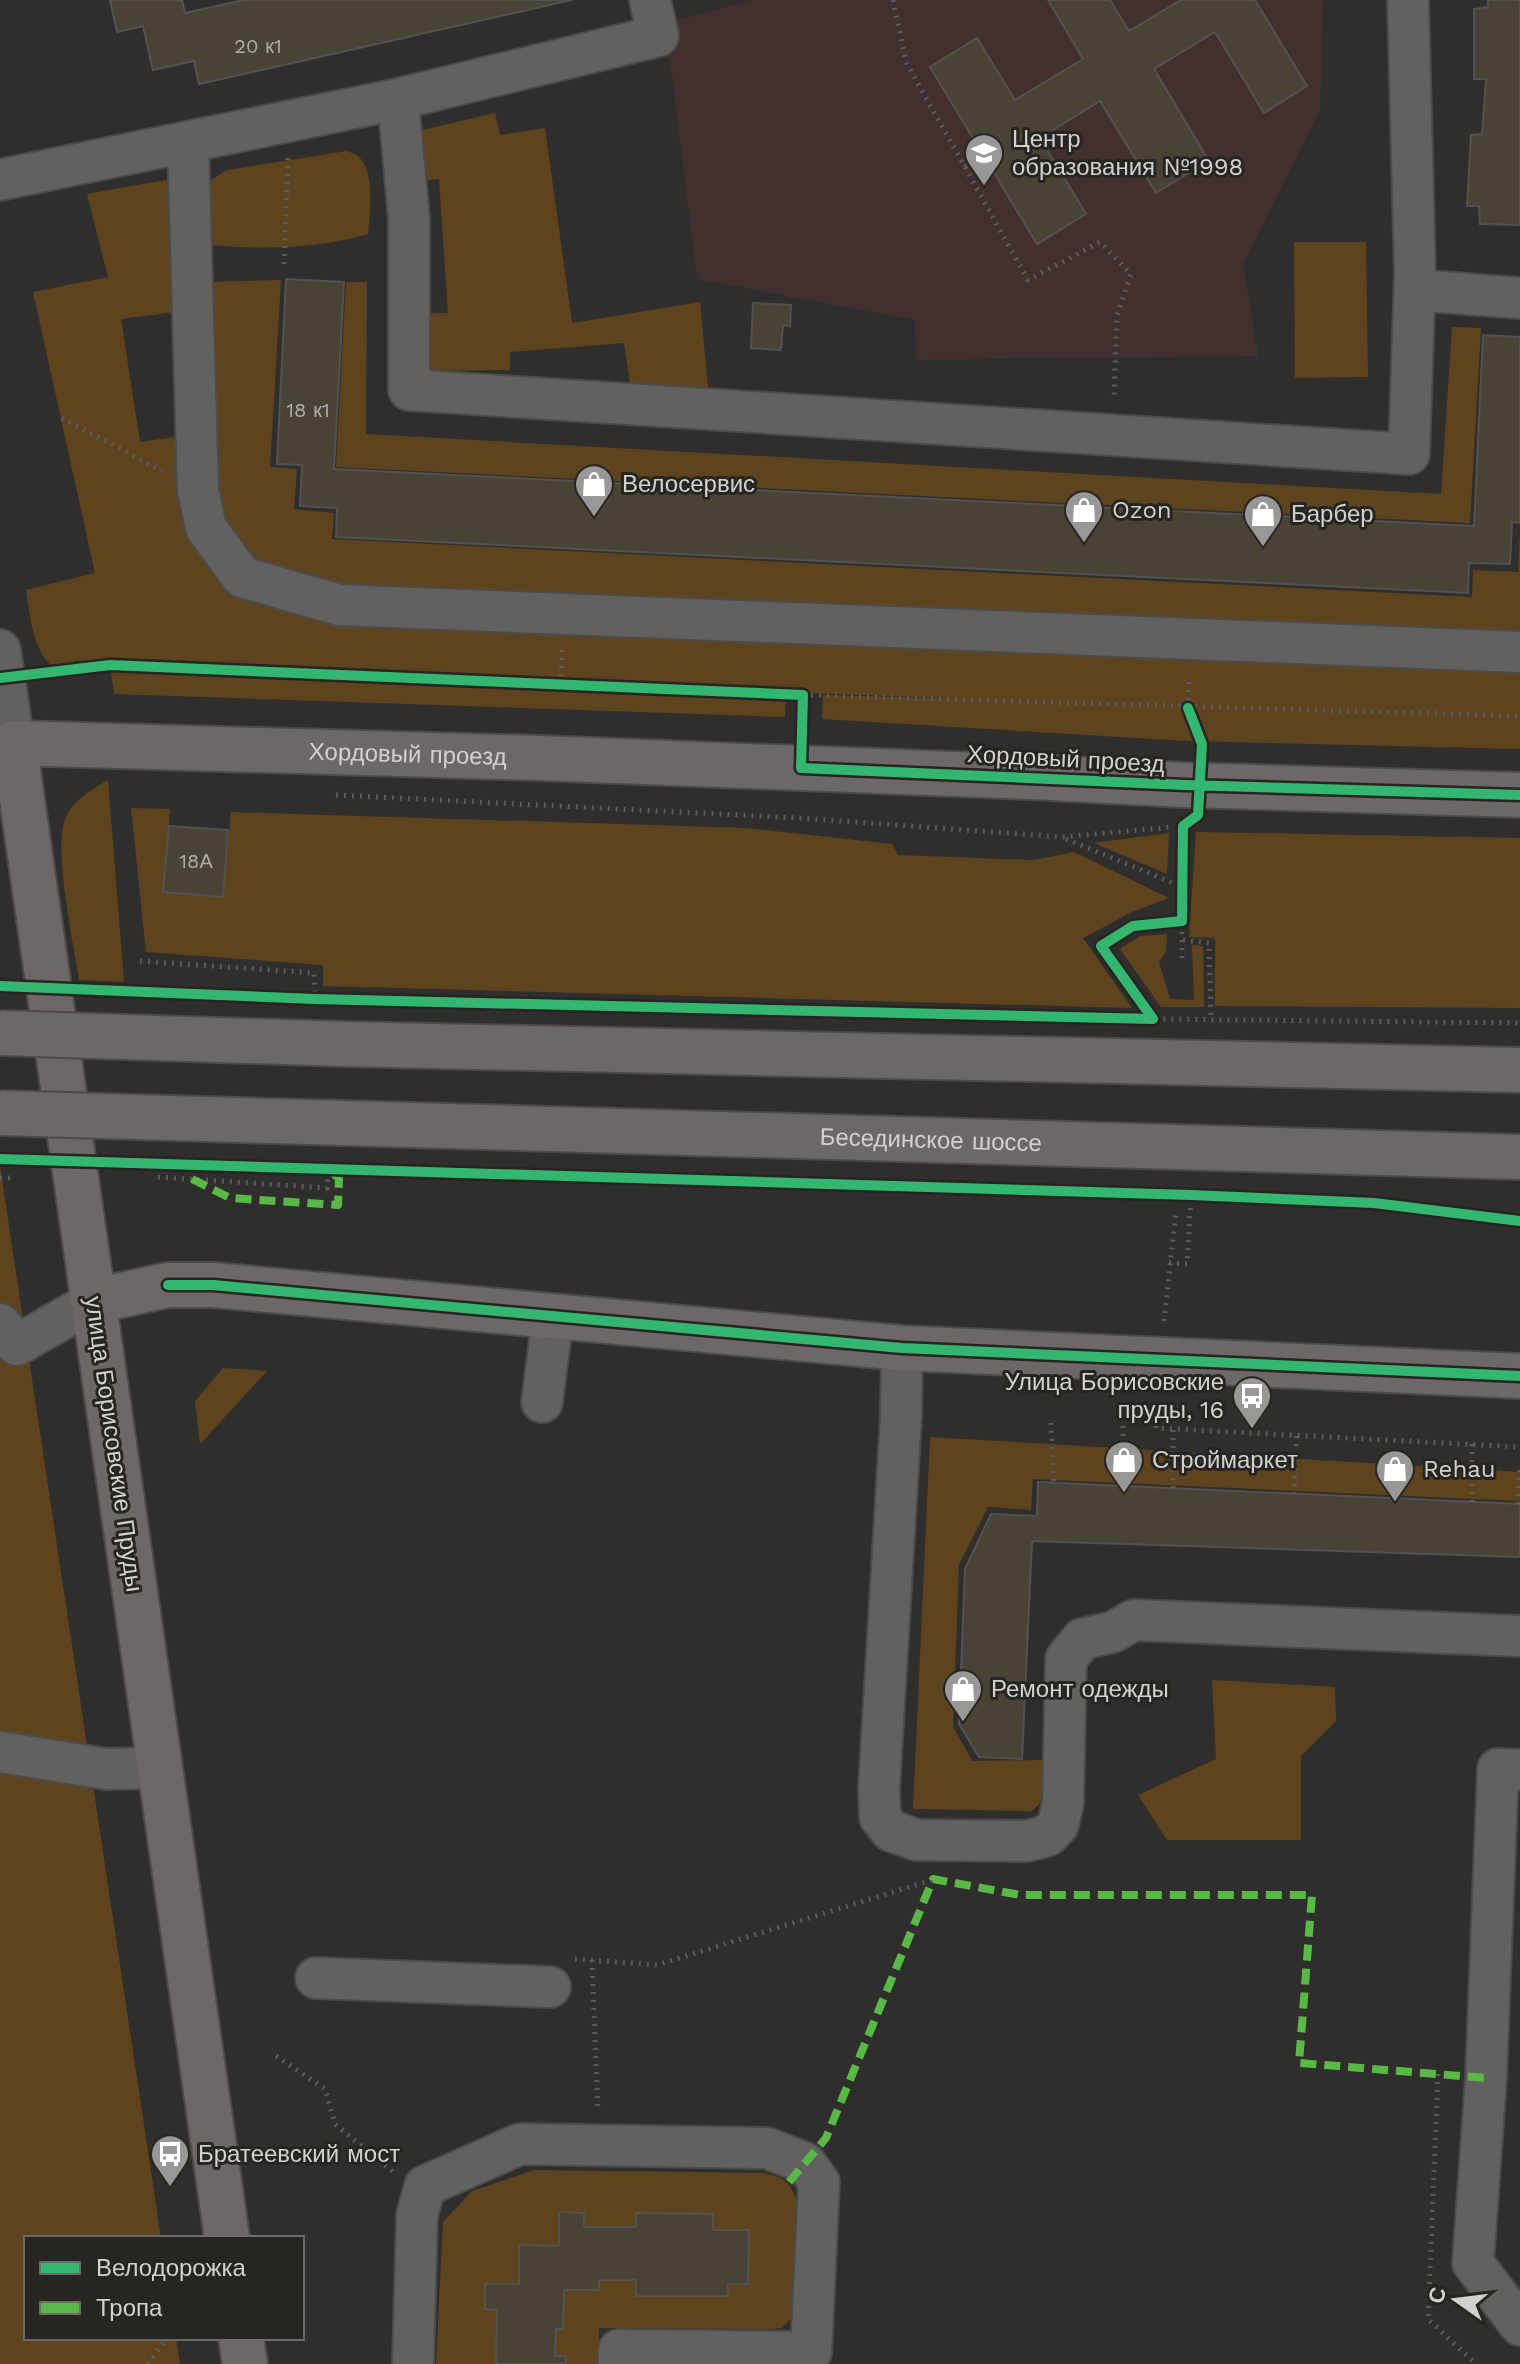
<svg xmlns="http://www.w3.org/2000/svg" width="1520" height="2364" viewBox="0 0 1520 2364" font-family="'Work Sans',sans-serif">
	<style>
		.education { fill: #42302f }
		.green { fill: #5d441e }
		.building { fill: #494336; stroke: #545251; stroke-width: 2 }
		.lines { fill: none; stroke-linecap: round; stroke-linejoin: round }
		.minor-casing { stroke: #4c4b4a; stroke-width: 44 }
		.major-casing { stroke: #4c4b4a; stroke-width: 48 }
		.path { stroke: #5d5c5b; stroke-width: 5; stroke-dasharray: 2 6; stroke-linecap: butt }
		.minor { stroke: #626160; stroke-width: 40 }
		.major { stroke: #6e6767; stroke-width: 44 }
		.major-bridge-casing { stroke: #4c4b4a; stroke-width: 48; stroke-linecap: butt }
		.major-bridge { stroke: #6e6767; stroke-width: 44 }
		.quiet { stroke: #58b947; stroke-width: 8; stroke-dasharray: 16 8; stroke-linecap: butt }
		.cycleway-casing { stroke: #272522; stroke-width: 15 }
		.cycleway { stroke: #33b770; stroke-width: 10 }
		.labels { text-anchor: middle; stroke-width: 6; stroke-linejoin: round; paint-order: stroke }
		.number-label { font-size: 20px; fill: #b0aea9 }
		.poi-label { font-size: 24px; fill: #d2d1cf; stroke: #272522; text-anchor: start }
		.street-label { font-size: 24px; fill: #d2d1cf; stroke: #272522 }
	</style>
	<rect width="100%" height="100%" fill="#302e2c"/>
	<!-- education -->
	<path class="education" d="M751 0H1323L1320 110 1243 264 1258 356 916 360 915 320 697 279 670 58 663 24Z"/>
	<!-- green -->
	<path class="green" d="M495 113 500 135 545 128 572 323 700 302 710 409 633 405 624 343 510 352V370L421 371 419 314 448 313 439 179 410 183 406 134Z
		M347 151C351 153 356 154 359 157 375 172 370 214 368 234 324 248 259 250 213 245L207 230 203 185 227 170Z
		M177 178 183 311 121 319 140 442 196 434 242 577 339 605 1520 654V749L1187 741 822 719 823 695 974 699 563 684 786 694 785 717 114 694 110 665 58 671C32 653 31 620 26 590L95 573 33 292 108 277 87 194Z
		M1294 242H1366L1368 377 1295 378Z
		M281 280 270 467 297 469 294 509 334 513 332 539 1472 597 1473 570 1518 572 1520 533V647L340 600 263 578 212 508 207 282Z
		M346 282H367L366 434 1441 494 1452 327 1481 328 1470 523 336 467Z
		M108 780 124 982 79 980C74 945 52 846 66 817 74 799 92 790 108 780Z
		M131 808 170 809 164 892 223 897 231 812 746 828 892 844 898 855 1034 860 1074 852 1169 898 1132 912 1083 938 1132 1008 323 986V965L146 952Z
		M1196 832 1520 838V1008L1215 1006V938L1189 937Z
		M1169 833 1167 874 1094 843Z
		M1167 934 1166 952 1159 962 1170 999 1194 1000 1192 945 1203 946 1204 1007H1161L1120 949 1140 936Z
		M0 1166 161 2238H26V2338H176L180 2364H0Z
		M223 1368 267 1371 200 1444 195 1401Z
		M930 1437 1520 1472V1501L1033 1479 1031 1510 988 1507 959 1565 953 1726 972 1761 1044 1760 1046 1797 1032 1811 913 1809Z
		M1212 1680 1335 1687 1336 1721 1301 1756V1840H1167L1138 1795 1216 1759Z
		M534 2170 764 2173C784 2178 787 2179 796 2198L792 2317 782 2328 769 2329 599 2328V2364H436L443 2222 472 2191Z"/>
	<!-- building -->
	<path class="building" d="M110 0H182L185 13 244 0H572L199 84 194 61 153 70 143 26 117 32Z
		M1048 0H1110L1129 31 1181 0H1255L1307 86 1264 113 1215 32 1154 69 1209 161 1156 193 1100 101 1040 138 1086 214 1037 244 930 67 977 38 1015 100 1083 59Z
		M1488 0H1520V225L1480 224 1479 206H1467L1471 135 1482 134 1486 79H1474V9L1488 7Z
		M286 279 344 282 334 469 1474 526 1483 335 1520 337V523L1512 522 1510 564 1469 563 1468 593 336 537 337 508 300 506 302 465 277 464Z
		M753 303 791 305 790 326 783 325 781 350 751 348Z
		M169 826 228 830 223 897 163 892Z
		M1038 1482 1520 1504V1557L1032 1541 1022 1759 979 1757 959 1724 965 1569 991 1514 1037 1516Z
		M559 2212 584 2213V2227H636V2213L713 2214V2230H749L748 2284H728V2296H636V2280H599V2290H564L563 2329H556L555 2356H566V2364H496L497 2310 485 2309V2284H519V2245L559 2246Z"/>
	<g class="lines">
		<defs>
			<path id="minor" d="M398 99 658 36 650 0
				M188 142 198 490 206 528 242 577 339 605 1520 652
				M0 180 398 99 409 219V390L1409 454 1415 274 1408 0
				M1415 290 1520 298
				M0 650 14 743
				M0 1324 17 1345 94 1301
				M902 1348 901 1416 879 1788 880 1817 891 1831 917 1840 1027 1841 1047 1836 1058 1825 1063 1803 1066 1659 1082 1639 1113 1632 1134 1620 1520 1636
				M542 1402 553 1316
				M0 1752 106 1769 160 1768
				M1520 1770 1498 1769 1486 2078 1473 2263 1520 2325
				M316 1978 550 1987
				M413 2364 417 2215 425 2186 520 2144 767 2148 805 2163 819 2182 811 2352 619 2350V2364"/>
			<g id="major">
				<path d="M345 1044 1520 1070"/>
				<path id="s1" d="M343 1123 1520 1157"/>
				<path d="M94 1301 168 1285H213L902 1348 1520 1376"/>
				<path id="s2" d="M227 2238 14 743 540 758 1032 777 1185 785 1520 795"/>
				<path d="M241 2338 245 2364"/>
			</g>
		</defs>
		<!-- minor casing -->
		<use href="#minor" class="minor-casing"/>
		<!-- major casing -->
		<use href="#major" class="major-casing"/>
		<!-- path -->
		<path class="path" d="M893 0 906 62 1028 280 1100 242 1131 274 1117 315 1114 400
			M965 167 983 156
			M284 264 288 157
			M62 418 162 471
			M48 672 110 665
			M561 684 562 649
			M803 695 1520 716
			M1188 708 1189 677
			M336 795 799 818 1062 837 1173 827
			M1066 839 1183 887
			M1183 940 1209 943 1211 1018
			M1182 958V921L1133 926 1101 946 1153 1019 1520 1023
			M140 961 314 973 315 999
			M158 1177 327 1188 329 1169
			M0 1178H13
			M1169 1263 1187 1264 1191 1195
			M1164 1321 1176 1212
			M1159 1402 1156 1428 1520 1447
			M1051 1423 1054 1483
			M1123 1426 1125 1486
			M1173 1488V1428
			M1294 1494 1297 1435
			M1472 1502V1444
			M1518 1504 1520 1466
			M575 1959 657 1965 932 1880
			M592 1960 598 2111
			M276 2056 325 2089 335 2124 393 2172
			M1438 2074 1428 2319 1476 2364
			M148 2364 167 2338"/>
		<!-- minor -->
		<use href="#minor" class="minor"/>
		<!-- major -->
		<use href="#major" class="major"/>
		<defs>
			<path id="major-bridge" d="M0 1033 345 1044
				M0 1113 343 1123"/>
		</defs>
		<!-- major-bridge casing -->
		<use href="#major-bridge" class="major-bridge-casing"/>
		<!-- major-bridge -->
		<use href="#major-bridge" class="major-bridge"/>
		<!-- quiet -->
		<path class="quiet" d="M192 1179 230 1198 338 1205 339 1179 329 1169
			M789 2182 826 2138 933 1879 1020 1895H1312L1299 2063 1486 2078"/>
		<defs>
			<path id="cycleway" d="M0 678 110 665 803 695 801 768 1185 785 1520 795
				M0 986 315 999 1153 1019
				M1153 1019 1101 946 1133 926 1182 921 1183 826 1198 815 1202 744 1188 708
				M0 1159 1191 1195 1374 1203 1520 1221
				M168 1285H213L902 1348 1520 1376"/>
		</defs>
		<!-- cycleway casing -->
		<use href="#cycleway" class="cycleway-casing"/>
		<!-- cycleway -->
		<use href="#cycleway" class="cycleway"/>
	</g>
	<!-- icons -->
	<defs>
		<symbol id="school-pin" viewBox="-11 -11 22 30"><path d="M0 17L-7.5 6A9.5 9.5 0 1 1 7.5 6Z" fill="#999896" stroke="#272522"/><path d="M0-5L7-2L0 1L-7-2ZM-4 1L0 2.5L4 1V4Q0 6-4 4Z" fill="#fff"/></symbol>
		<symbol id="shop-pin" viewBox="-11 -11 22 30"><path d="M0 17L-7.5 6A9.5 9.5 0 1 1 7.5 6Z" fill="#999896" stroke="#272522"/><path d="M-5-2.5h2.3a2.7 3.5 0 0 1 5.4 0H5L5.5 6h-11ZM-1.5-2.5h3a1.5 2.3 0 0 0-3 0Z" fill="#fff"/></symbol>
		<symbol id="bus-pin" viewBox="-11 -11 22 30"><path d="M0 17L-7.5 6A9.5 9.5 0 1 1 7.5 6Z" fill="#999896" stroke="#272522"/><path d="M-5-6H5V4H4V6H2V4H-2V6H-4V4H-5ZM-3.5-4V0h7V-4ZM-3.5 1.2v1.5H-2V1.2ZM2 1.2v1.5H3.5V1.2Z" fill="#fff"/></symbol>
	</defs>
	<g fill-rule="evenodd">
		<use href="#school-pin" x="962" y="131" width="44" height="60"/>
		<use href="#shop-pin" x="572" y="462" width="44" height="60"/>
		<use href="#shop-pin" x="1062" y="488" width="44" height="60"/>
		<use href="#shop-pin" x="1241" y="492" width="44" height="60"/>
		<use href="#bus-pin" x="1230" y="1374" width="44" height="60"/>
		<use href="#shop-pin" x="1102" y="1438" width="44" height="60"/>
		<use href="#shop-pin" x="1373" y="1447" width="44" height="60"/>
		<use href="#shop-pin" x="941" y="1667" width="44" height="60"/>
		<use href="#bus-pin" x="148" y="2132" width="44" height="60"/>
	</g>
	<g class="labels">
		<!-- number labels -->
		<g class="number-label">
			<text x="258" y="53">20 к1</text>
			<text x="308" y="417">18 к1</text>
			<text x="196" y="868">18А</text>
		</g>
		<!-- poi labels -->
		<g class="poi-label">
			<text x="1012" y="147">Центр<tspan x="1012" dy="28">образования №1998</tspan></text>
			<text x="622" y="492">Велосервис</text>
			<text x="1112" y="518">Ozon</text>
			<text x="1291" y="522">Барбер</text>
			<text x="1224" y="1390" text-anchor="end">Улица Борисовские<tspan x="1224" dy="28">пруды, 16</tspan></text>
			<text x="1152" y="1468">Строймаркет</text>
			<text x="1423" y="1477">Rehau</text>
			<text x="991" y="1697">Ремонт одежды</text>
			<text x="198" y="2162">Братеевский мост</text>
		</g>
		<!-- street labels -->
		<g class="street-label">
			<text dy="8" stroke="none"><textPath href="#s2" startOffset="1904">Хордовый проезд</textPath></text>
			<text transform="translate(1066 759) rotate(3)" y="8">Хордовый проезд</text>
			<text dy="8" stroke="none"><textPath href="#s1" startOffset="588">Бесединское шоссе</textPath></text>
			<text transform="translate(114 1444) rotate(82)" y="8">улица Борисовские Пруды</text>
		</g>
	</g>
	<!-- legend -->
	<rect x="24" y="2236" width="280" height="104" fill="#272522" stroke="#6b6a67" stroke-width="2"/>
	<rect x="40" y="2262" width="40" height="12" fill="#33b770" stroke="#6b6a67" stroke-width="2"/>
	<text x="96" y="2276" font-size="24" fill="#d2d1cf">Велодорожка</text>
	<rect x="40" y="2302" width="40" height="12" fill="#58b947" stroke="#6b6a67" stroke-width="2"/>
	<text x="96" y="2316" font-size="24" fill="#d2d1cf">Тропа</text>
	<!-- north arrow -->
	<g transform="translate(1456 2300) rotate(284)" stroke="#272522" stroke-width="6" paint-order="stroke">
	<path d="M0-6L14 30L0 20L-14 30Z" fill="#d2d1cf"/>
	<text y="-12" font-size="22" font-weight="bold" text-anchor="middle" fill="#d2d1cf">С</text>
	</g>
</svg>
